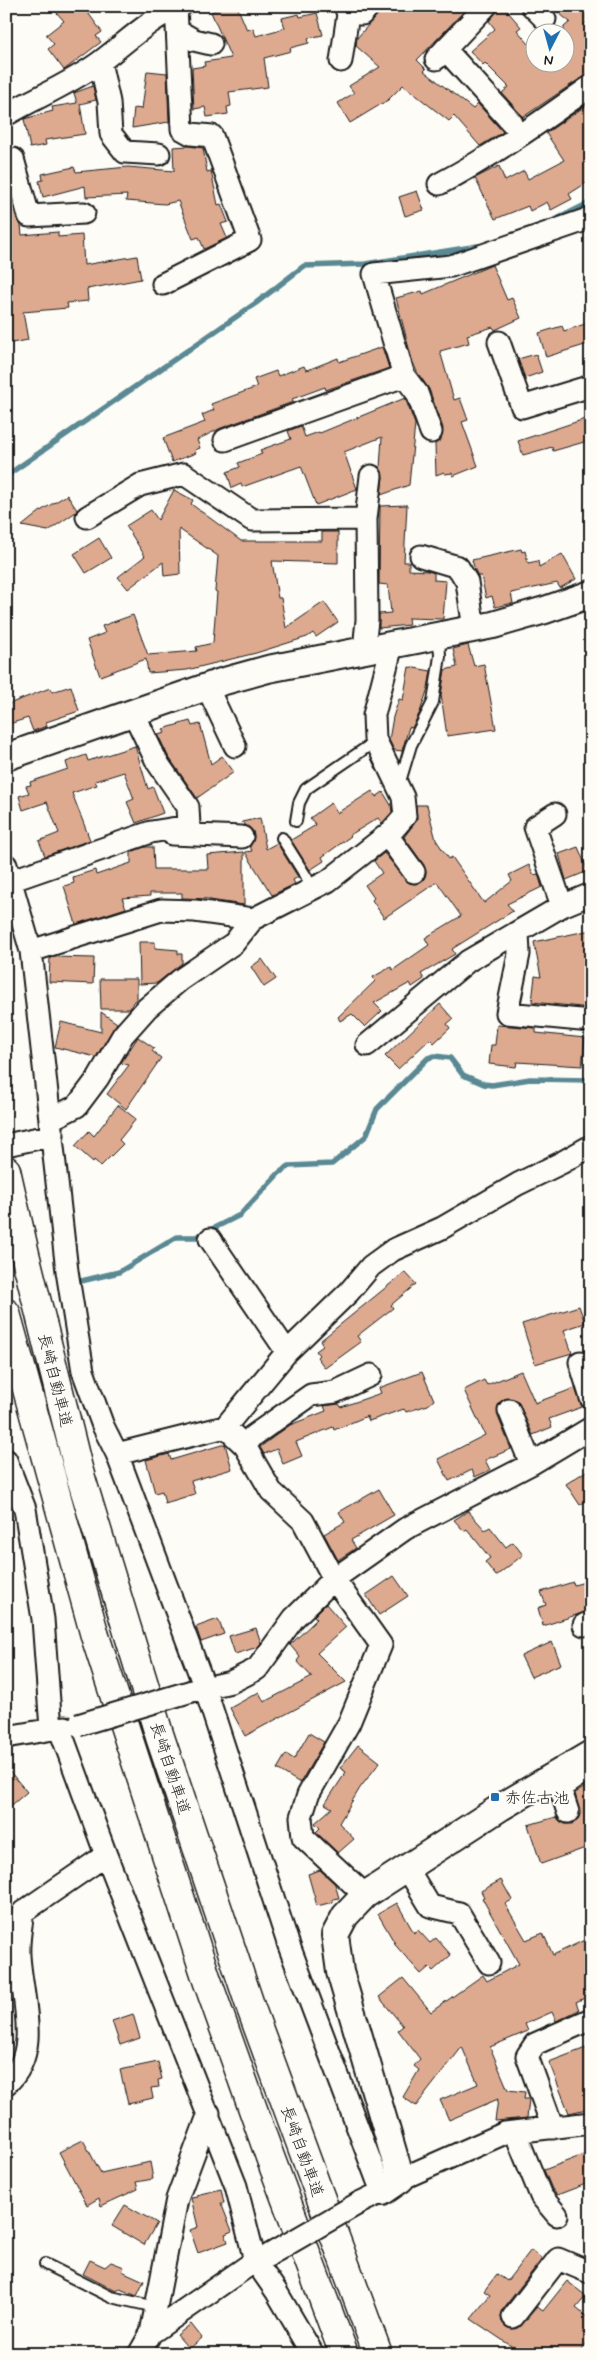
<svg xmlns="http://www.w3.org/2000/svg" width="597" height="2360" viewBox="0 0 597 2360" font-family="Mynerve,'Klee One',sans-serif">
	<style>
		.lines { fill: none; stroke-linecap: round; stroke-linejoin: round }
		.stream { stroke: #5a8993; stroke-width: 5.5 }
		.building { fill: #ddaa90; stroke: #1c1c1c }
		.service-casing { stroke: #1c1c1c; stroke-width: 14 }
		.minor-casing { stroke: #1c1c1c; stroke-width: 25 }
		.tertiary-casing { stroke: #1c1c1c; stroke-width: 30 }
		.motorway-casing { stroke: #1c1c1c; stroke-width: 31 }
		.service { stroke: #fdfcf7; stroke-width: 10 }
		.minor { stroke: #fdfcf7; stroke-width: 21 }
		.tertiary { stroke: #fdfcf7; stroke-width: 26 }
		.motorway { stroke: #fdfcf7; stroke-width: 28 }
		.minor-bridge-casing { stroke: #1c1c1c; stroke-width: 25; stroke-linecap: butt }
		.minor-bridge { stroke: #fdfcf7; stroke-width: 21 }
		.poi-dot { fill: #1f6fb2; stroke: #fdfcf7; stroke-width: 2 }
		.labels { text-anchor: middle; stroke-width: 4; stroke-linejoin: round; paint-order: stroke }
		.street-label { font-size: 16px; fill: #1c1c1c; stroke: #fdfcf7 }
		.poi-label { font-size: 16px; fill: #1c1c1c; stroke: #fdfcf7; text-anchor: start }
	</style>
	<rect width="100%" height="100%" fill="#fdfcf7"/>
	<filter id="ink" filterUnits="userSpaceOnUse"><feTurbulence type="fractalNoise" baseFrequency=".02" numOctaves="2"/><feDisplacementMap in="SourceGraphic" scale="10" xChannelSelector="R" yChannelSelector="G"/><feConvolveMatrix kernelMatrix="1 2 1 2 8 2 1 2 1" color-interpolation-filters="sRGB"/></filter>
	<g filter="url(#ink)">
		<g class="lines">
			<!-- stream -->
			<path class="stream" d="M555 220 591 202
				M6 476 256 303 304 266 365 264 478 246
				M73 1283 119 1272 177 1237H196L240 1215 279 1173 289 1166 332 1164 366 1136 377 1109 428 1058 435 1056 450 1058 463 1075 484 1084 492 1085 530 1079 591 1080"/>
		</g>
		<!-- building -->
		<path class="building" d="M51 6H83L102 32 96 36 101 42 64 70 48 49 54 44 46 35 64 21Z
			M225 6H237L247 30 253 28 256 36 285 28 282 18 299 14 300 17 317 13 323 35 308 38 309 43 290 48 291 51 264 58 268 87 229 92 231 106 227 107 228 114 207 117 205 107 194 109 192 68 205 66 204 62 231 58 211 12Z
			M385 6H469L417 60 426 69 424 71 473 109 478 104 503 132 480 146 454 116 449 121 403 85 388 100 350 123 338 103 354 93 349 86 380 67 356 46 357 38Z
			M498 6H503L521 27 517 30 534 50V62H564V27L570 22 550 6H591V20L584 24 591 34V74L584 76 523 117 502 93 509 87 485 63 483 65 470 51 495 29 489 21 495 14Z
			M147 71 167 73 169 122 132 128 134 108 142 109Z
			M93 86 96 100 80 104 85 134 45 140 46 145 30 148 24 119 53 111 52 107 77 103 74 93Z
			M591 102V180L569 194 572 199 551 210 547 202 530 211 528 206 495 219 475 178 499 166 505 181 524 171 528 179 564 160 546 133Z
			M188 146 203 148 207 172 211 171 218 205 221 204 228 222 221 224 227 238 204 249 199 237 193 239 178 201 165 204 126 201 127 195 86 197 85 186 43 197 39 181 43 180 42 174 74 167 76 172 128 167 174 171 173 147Z
			M6 184 17 219 21 225 22 235 58 232V237L82 235 84 265 137 256 141 279 87 289 88 301 67 303 68 308 23 312 28 340 6 344Z
			M417 191 424 210 405 216 399 197Z
			M492 265 507 300 512 298 521 318 495 330 493 327 467 335 469 343 440 351 454 400 460 398 468 420 462 422 478 466 453 476 452 473 445 474 444 472 436 475 435 444 441 440 443 428 429 389 417 372 412 360 396 298 422 291 423 294Z
			M591 322V343L546 357 539 333 562 326 564 331Z
			M382 347 389 368 326 390 325 387 292 399 293 402 221 428 197 440 200 448 195 450 196 453 172 462 163 438 205 422 202 415 214 410 211 404 257 387 254 379 276 371 278 376 304 366 306 370 310 369 338 358 339 362Z
			M536 354 542 372 525 378 518 359Z
			M405 398 415 424 409 485 381 495 383 477 380 468 382 437 344 452 357 489 316 505 301 466 242 487 241 484 232 488 227 472 240 467 238 463 262 454 260 450 291 439 288 431 301 426 305 437 319 432 320 433Z
			M591 417V440L553 451 552 447 523 455 518 441Z
			M174 490 193 500 191 504 241 541H322V532H338V563L272 561 278 598H281L286 628 324 602 338 622 316 637 313 633 307 637 256 653 187 670 148 673 146 659 100 676 87 640 105 633 102 626 133 615 148 655 197 651 196 647 213 643 217 592 215 591 218 556 179 529 180 574 164 576 163 562 128 589 118 577 145 556 126 526 151 510 158 520Z
			M67 495 77 510 76 512 48 531 22 526 42 510Z
			M407 505 404 562H409V570L428 571 434 573V580L446 581 443 619 408 618 409 625 379 628V614L391 613 388 585 379 584 380 506Z
			M99 538 111 558 86 573 74 554Z
			M521 549 522 552 525 551 528 563 538 561 539 567 562 554 576 579 560 588 557 583 511 593 513 603 495 607 492 596 486 598 481 576H478L475 570 472 560Z
			M468 645 474 666 484 664 496 729 447 736 441 695 445 670 457 667 453 649Z
			M409 667 431 671 428 688 420 712 412 728 409 727 402 751 394 750 389 740 393 717 399 699 403 700Z
			M71 686 79 711 46 722 47 726 33 731 28 718 9 724 6 705 50 688 52 692Z
			M190 721 192 726 200 724 211 764 222 756 234 772 197 798 168 756 158 735 165 733 163 729Z
			M135 746 148 789 153 787 163 813 136 823 127 802 134 799 124 772 95 781 97 785 72 793 90 840 45 856 39 841 59 833 47 802 23 810 19 796 29 793 26 786 31 785 30 782 68 769 66 762 86 755 88 761Z
			M372 791 376 797 383 792 391 805 392 812 382 823 378 818 350 835 351 836 322 857 324 861 310 870 291 840 316 825 310 818 331 803 337 813Z
			M416 805H427L436 840 449 859 452 857 484 903 512 881 509 875 529 865 534 875 538 874 542 887 507 904 513 911 452 949 455 954 421 974 424 979 412 987 410 983 374 1003 382 1011 365 1027 352 1014 340 1021 338 1017 375 981 373 977 391 967 393 970 429 945 425 938 461 916 437 882 384 918 372 900 374 898 365 885 382 873 374 861 384 853 409 883 416 884 425 877 426 871 424 865 404 837 417 820Z
			M260 818 266 849 277 843 298 877 293 880 295 884 272 895 245 852 252 851 250 846 254 837 253 831 242 822Z
			M145 847H153L154 869H208L207 855 244 852V905L210 900V899L182 898V893H150V896L122 898 126 908 76 924 64 886 74 883 73 877 95 870 96 875 131 863V852Z
			M578 847 588 871 566 880 559 854Z
			M591 930V1008L532 1002 535 976 541 977 534 942Z
			M139 942H155V948L178 950V954H182V963L157 983 140 984Z
			M54 957 94 958 93 984 49 982 50 958Z
			M262 959 276 979 264 987 251 967Z
			M100 979H137V1000L133 1002 130 1009H101Z
			M440 1004 453 1019 447 1024 450 1028 434 1043 430 1039 398 1069 385 1056Z
			M101 1012 117 1023 96 1057 55 1047 61 1022 101 1032Z
			M497 1025 536 1028V1033L585 1038 582 1066 517 1062 516 1067 489 1064 491 1045H495Z
			M138 1037 154 1048 152 1051 161 1058 126 1109 107 1094 129 1065 121 1063Z
			M118 1105 136 1119 119 1140 123 1144 101 1166 94 1160 93 1162 75 1146 89 1131 94 1136Z
			M405 1272 416 1284 391 1305 393 1308 357 1336 361 1342 325 1368 317 1357 319 1355 316 1351 323 1346 320 1341Z
			M579 1306 585 1323 564 1330 572 1353 535 1364 522 1324Z
			M521 1371 535 1403 575 1388 582 1407 549 1419 552 1427 533 1435 517 1400 510 1398 504 1399 499 1403 497 1414 511 1449 485 1460 490 1470 475 1477 472 1470 449 1481 438 1459 485 1435 464 1390 484 1380 487 1385Z
			M422 1372 434 1400 428 1405 406 1412 404 1409 369 1421 367 1416 334 1430 333 1427 296 1442 302 1456 283 1464 277 1449 264 1454 260 1447 290 1425 326 1411 324 1406 339 1404 341 1407 381 1393 379 1388Z
			M225 1444 232 1469 191 1481 195 1494 165 1503 162 1491 155 1493 146 1460 169 1454 171 1460Z
			M591 1468V1498L580 1505 566 1484Z
			M379 1489 394 1515 351 1540 356 1548 338 1560 324 1534 345 1522 339 1512Z
			M468 1511 485 1530 490 1527 506 1547 513 1542 523 1555 496 1576 485 1562 490 1558 467 1529 464 1531 454 1520Z
			M394 1576 408 1596 379 1615 366 1595Z
			M573 1582 574 1585 585 1582 591 1599V1610L543 1626 538 1608 546 1605 541 1592Z
			M326 1604 346 1627 317 1653 346 1682 245 1736 230 1708 259 1692 264 1702 312 1677 297 1661 300 1657 290 1645 317 1619 314 1616Z
			M218 1619 224 1634 201 1642 196 1627Z
			M256 1628 261 1643 258 1647 235 1654 229 1636Z
			M552 1642 561 1664 531 1677 521 1656Z
			M309 1733 324 1742 300 1783 277 1769 286 1754 294 1759Z
			M358 1745 380 1762 360 1788 339 1823 354 1839 338 1853 316 1832 320 1828 315 1823 332 1808 325 1804 346 1772 340 1768Z
			M6 1767 27 1792 6 1810Z
			M591 1784V1846L541 1864 528 1825 556 1817 565 1824H572L578 1820 580 1814 575 1793Z
			M320 1870 335 1884 339 1898 333 1899V1902L317 1906 308 1874Z
			M501 1880 512 1900 505 1904 526 1940 543 1933 553 1955 591 1937V1995L576 2002 579 2010 556 2021 552 2012 525 2024 528 2031 490 2047 508 2090 525 2092 524 2099H529L527 2118 495 2121 498 2099 449 2120 440 2100 478 2084 462 2047 416 2106 403 2097 419 2070 414 2066 420 2059 398 2030 403 2026 379 1997 403 1978 431 2012 483 1975 487 1981 519 1964 482 1898 484 1897 481 1891Z
			M397 1903 414 1933 418 1930 430 1943 436 1938 451 1955 433 1971 429 1967 421 1974 397 1947 378 1914Z
			M133 2014 140 2038 120 2045 112 2021Z
			M591 2046V2108L569 2113 549 2062Z
			M158 2062 162 2079 158 2080 159 2087 151 2088 153 2098 128 2104 120 2070Z
			M83 2140 101 2173 150 2162 153 2179 136 2182 138 2189 101 2206 99 2198 87 2205 59 2152Z
			M591 2152V2182L557 2195 552 2189 544 2170Z
			M221 2189 224 2203H221L232 2231 225 2234 228 2242 198 2253 190 2230 198 2227 191 2198 197 2197 196 2195Z
			M125 2205 157 2223 144 2245 112 2226Z
			M531 2250 542 2259 503 2309 501 2316 502 2322 511 2329 518 2328 537 2307 543 2311 567 2281 586 2296 576 2308 591 2320V2339L579 2354H530L520 2346 517 2350 471 2319 490 2295 484 2291 497 2274 507 2281Z
			M90 2260 105 2267 111 2262 124 2267 122 2271 144 2281 137 2296 120 2289 116 2291 83 2274Z
			M191 2324 202 2338 189 2349 177 2335Z"/>
		<g class="lines">
			<defs>
				<path id="service" d="M399 785 411 745 433 702 440 656 439 637
					M296 821 299 803 306 789 376 741
					M282 838 307 878 310 890
					M45 2264 111 2297 156 2307"/>
				<path id="minor" d="M345 6 348 14H362L369 6
					M532 6 545 19
					M178 31 194 40 211 44
					M445 49 512 123
					M436 59 486 6
					M341 61 348 14
					M100 62 109 102 111 134 125 152 159 154
					M6 115C37 97 70 84 100 62 126 43 150 18 181 6
					M6 160 13 159 29 216 84 213
					M439 184C493 156 542 121 591 86
					M163 284 250 240 212 136 191 134 182 129 176 6
					M499 342 522 407 591 386
					M404 376 417 393 431 432
					M225 440 404 376 374 274 451 266 591 218
					M87 517 140 485 184 474 252 520 366 519 367 620 364 649
					M366 519 371 476
					M421 556 458 567 467 582 474 629
					M207 687 235 746
					M555 814 535 827 562 906
					M172 834 242 837
					M387 835 414 872
					M6 865 31 951 67 1271 83 1371 103 1426 117 1454 205 1688 288 1943 382 2192 359 2203
					M10 881 151 832 189 826 188 807 157 762 133 712
					M518 932 519 954 507 1013 591 1021
					M31 951 161 910 195 911 253 919 328 881 392 831 405 816 403 797 375 739 374 715 392 645
					M367 1045 468 961 562 906 591 894
					M51 1119 77 1106 98 1078 123 1035 147 1008 180 980 234 943 253 919
					M6 1145 53 1135
					M210 1239 287 1352
					M580 1362 591 1398
					M509 1410 531 1464
					M245 1446 253 1436 311 1395 335 1392 371 1375
					M117 1454 225 1427
					M6 1460 25 1509 43 1619 51 1729
					M584 1625 591 1622
					M192 1691 231 1682 257 1669 294 1618 334 1579 405 1529 531 1464 591 1428
					M6 1737 65 1727
					M568 1812 560 1788 585 1771 584 1765
					M106 1855 236 2186 255 2261 276 2291 313 2354
					M407 1868 430 1906 459 1913 489 1963
					M365 1895 303 1837 301 1817 308 1795 349 1723 381 1645 334 1579 303 1521 271 1491 245 1446 225 1427 287 1352 349 1292 371 1266 393 1250 442 1228 518 1184 561 1163 591 1146
					M6 2084C43 2053 21 1996 19 1955 18 1941 21 1926 23 1912L106 1855 59 1727
					M553 2128 527 2056 535 2044 591 2019
					M515 2132 541 2196 557 2215
					M401 2179 505 2133 591 2123
					M513 2317 558 2259 589 2272
					M151 2333 177 2199 209 2113
					M139 2354 151 2333 255 2261 267 2257"/>
				<path id="tertiary" d="M6 757 221 682 268 669 493 625 545 610 591 594
					M382 2192 401 2179 340 1972 335 1935 345 1916 365 1895 501 1807 591 1754"/>
				<path id="motorway" d="M6 1170 25 1254 78 1468 160 1737 252 2011 378 2354
					M6 1313 95 1636 207 1980 270 2157 344 2354"/>
			</defs>
			<!-- service casing -->
			<use href="#service" class="service-casing"/>
			<!-- minor casing -->
			<use href="#minor" class="minor-casing"/>
			<!-- tertiary casing -->
			<use href="#tertiary" class="tertiary-casing"/>
			<!-- motorway casing -->
			<use href="#motorway" class="motorway-casing"/>
			<!-- service -->
			<use href="#service" class="service"/>
			<!-- minor -->
			<use href="#minor" class="minor"/>
			<!-- tertiary -->
			<use href="#tertiary" class="tertiary"/>
			<!-- motorway -->
			<use href="#motorway" class="motorway"/>
			<defs>
				<path id="minor-bridge" d="M78 1725 192 1691
					M269 2255 359 2203"/>
			</defs>
			<!-- minor-bridge casing -->
			<use href="#minor-bridge" class="minor-bridge-casing"/>
			<!-- minor-bridge -->
			<use href="#minor-bridge" class="minor-bridge"/>
		</g>
	</g>
	<!-- markers -->
	<rect class="poi-dot" x="490" y="1792" width="10" height="10" rx="2.5"/>
	<g class="labels">
		<!-- street labels -->
		<g class="street-label">
			<text transform="translate(56 1380) rotate(76)" y="6">長崎自動車道</text>
			<text transform="translate(171 1768) rotate(72)" y="6">長崎自動車道</text>
			<text transform="translate(303 2151) rotate(70)" y="6">長崎自動車道</text>
		</g>
		<!-- poi labels -->
		<g class="poi-label">
			<text x="505" y="1803">赤佐古池</text>
		</g>
	</g>
	<!-- margin -->
	<rect width="597" height="2360" fill="none" stroke="#fdfcf7" stroke-width="25"/>
	<rect x="12" y="12" width="572" height="2335" fill="none" stroke="#1c1c1c" stroke-width="2" filter="url(#ink)"/>
	<!-- north arrow -->
	<g transform="translate(550 48) rotate(186)"><circle r="24" fill="#fdfcf7" stroke="#a3a29f"/>
	<path d="M0-4L9 19L0 12L-9 19Z" fill="#1f6fb2"/>
	<text y="-8" font-size="14" font-weight="bold" text-anchor="middle" fill="#1c1c1c">N</text>
	</g>
</svg>
